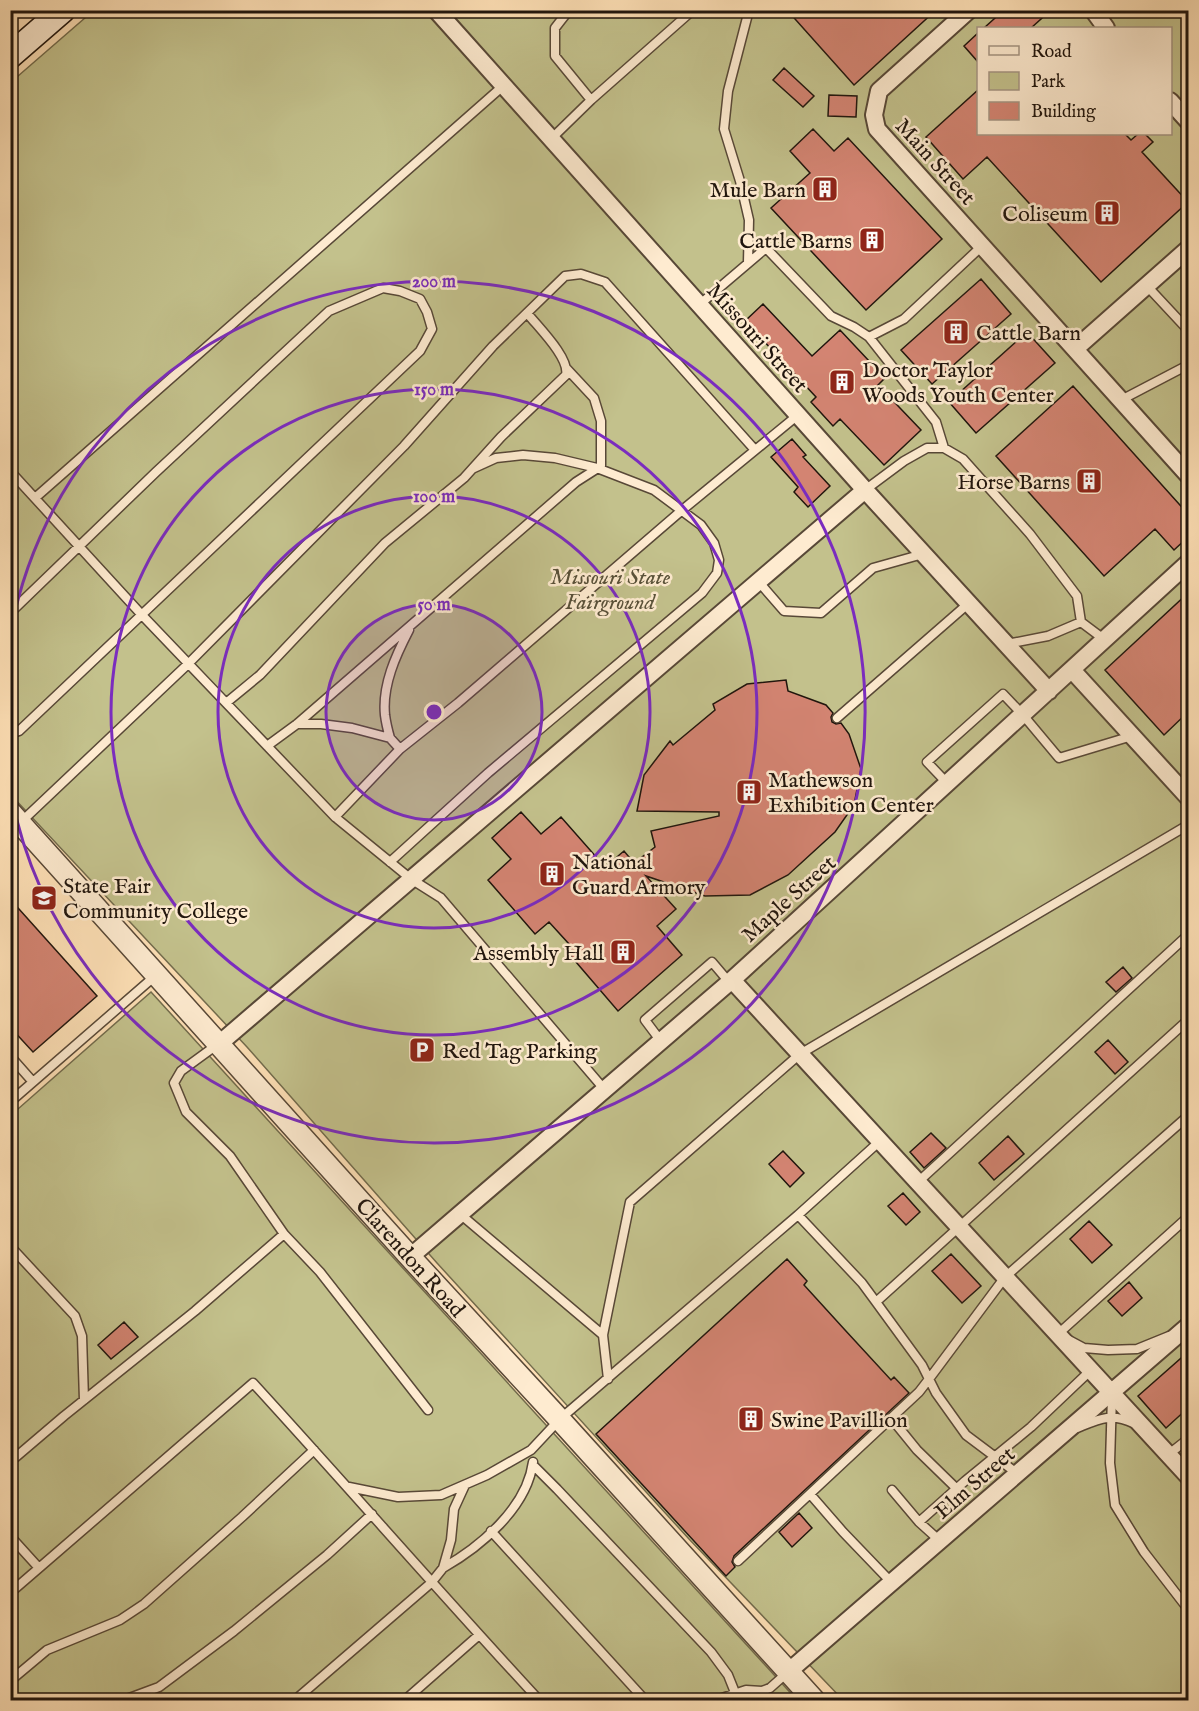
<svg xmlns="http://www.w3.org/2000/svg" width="1199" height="1711" viewBox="0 0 1199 1711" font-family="'IM FELL English',serif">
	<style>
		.green { fill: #c3c18c; stroke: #726b4c; stroke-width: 1.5; fill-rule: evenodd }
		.building { fill: #d38472; stroke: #20150d; stroke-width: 1.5 }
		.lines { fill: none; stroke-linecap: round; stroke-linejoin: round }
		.service-casing { stroke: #584837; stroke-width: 11 }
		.minor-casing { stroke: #584837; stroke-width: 20 }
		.tertiary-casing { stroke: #584837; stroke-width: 24 }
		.secondary-casing { stroke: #20150d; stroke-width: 27 }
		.service { stroke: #feebd0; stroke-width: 8 }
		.minor { stroke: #feebd0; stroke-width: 16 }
		.tertiary { stroke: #feebd0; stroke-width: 21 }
		.secondary { stroke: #feebd0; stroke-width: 24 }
		.ring { fill: none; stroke: #7b2cbf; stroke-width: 3 }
		.labels { text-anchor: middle; stroke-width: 5; stroke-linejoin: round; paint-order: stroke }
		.street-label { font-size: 22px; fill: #20150d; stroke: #feebd0 }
		.poi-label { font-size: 22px; fill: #20150d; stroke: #feebd0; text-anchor: start }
		.park-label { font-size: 22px; font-style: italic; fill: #595139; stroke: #feebd0 }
		.centre { fill: #7b2cbf; stroke: #feebd0; stroke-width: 3 }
		.ring-label { font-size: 18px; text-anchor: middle; font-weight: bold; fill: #7b2cbf; stroke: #feebd0; stroke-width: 5; stroke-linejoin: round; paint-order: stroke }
	</style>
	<rect width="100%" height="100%" fill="#fee0b6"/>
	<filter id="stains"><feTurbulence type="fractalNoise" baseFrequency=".00333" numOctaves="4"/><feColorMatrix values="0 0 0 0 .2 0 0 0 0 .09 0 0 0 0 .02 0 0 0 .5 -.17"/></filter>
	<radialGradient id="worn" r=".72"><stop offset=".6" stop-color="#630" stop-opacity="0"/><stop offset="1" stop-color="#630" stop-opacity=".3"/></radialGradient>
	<!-- green -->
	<path class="green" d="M93 11H1188V1700H843L689 1539 437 1263 247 1047 11 795 10 83ZM978 28H1170V134H978Z
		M151 992 797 1700H11L10 1116Z"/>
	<!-- building -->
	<path class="building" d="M787 10H936L854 85Z
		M1004 10H1051L1031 28H984Z
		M978 33V62L964 46Z
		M784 68 814 96 803 107 773 80Z
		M978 90V134H1125L1131 140 1138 134H1145L1153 142 1142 152 1188 202 1101 282 987 157 963 179 926 137Z
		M829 95 857 96 856 117 828 116Z
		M813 129 834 151 848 138 942 239 866 310 771 208 810 173 790 151Z
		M981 279 1011 314 932 384 901 350Z
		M763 304 812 356 840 330 885 378 878 385 921 430 884 465 840 419 833 426 811 402 816 397 745 321Z
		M1027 332 1055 363 976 433 949 402Z
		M1073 386 1188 514V537L1174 550 1155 529 1104 576 996 456Z
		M792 439 806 455 803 457 830 486 808 507 794 492 798 487 771 457Z
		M1188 593V712L1164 735 1105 670Z
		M786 680 788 691 826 705 833 713 831 717 832 722 836 724 841 723 849 734 861 769 854 805 835 832 788 875 750 895 705 896 646 876 676 909 657 926 682 955 618 1011 564 948 569 944 549 922 535 934 488 880 511 859 492 838 521 812 541 834 561 817 605 867 624 851 634 863 655 847 651 831 719 816V812L637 811 644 775 670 741 673 745 715 710 713 704 747 684Z
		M10 899 97 996 33 1052 10 1027Z
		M1123 967 1132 978 1116 992 1106 982Z
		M1108 1040 1128 1062 1115 1074 1095 1052Z
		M931 1133 946 1148 924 1168 910 1152Z
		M1008 1136 1024 1154 994 1180 979 1163Z
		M783 1151 804 1173 790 1187 769 1164Z
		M903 1193 920 1212 906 1225 888 1206Z
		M1089 1221 1112 1245 1092 1263 1070 1239Z
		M951 1254 981 1286 962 1303 932 1271Z
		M787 1259 807 1281 804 1285 845 1330 891 1380 894 1377 909 1393 734 1556 732 1562 735 1567 726 1576 596 1434Z
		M1129 1282 1142 1298 1122 1316 1108 1301Z
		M124 1322 138 1337 111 1359 98 1345Z
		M1188 1352V1408L1166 1428 1138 1396Z
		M799 1513 812 1528 792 1547 779 1532Z"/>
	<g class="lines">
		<defs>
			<path id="service" d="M569 10 555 28V56L591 100
				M551 139 591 100 693 10
				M748 263 749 220 740 181 724 129 728 91 749 10
				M1147 286 1188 330
				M699 305 766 248 831 316 854 327 869 337 904 319 982 246
				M869 337 936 422 944 448
				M1121 400 1188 365
				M10 471 141 614 335 817 411 879 441 898 604 1089
				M865 490 904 461 927 448H944L963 459 1030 534 1077 596 1081 622
				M35 498 503 86
				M758 581 784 611 821 613 873 568 923 554
				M10 613 156 472 329 311 383 288 400 291 420 299 427 312 432 329 420 351 19 731 10 734
				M1007 644 1048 636 1081 622 1105 640
				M226 703 260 675 385 543 464 478 501 437 566 375C570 358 538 327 527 313
				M837 718 969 603
				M297 724H321L352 728 390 738 400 749
				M390 738C388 731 386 723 385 715 382 685 396 655 409 630
				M267 746 297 724 576 482 601 466V421L594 398 567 369
				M947 783 927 762 1003 694 1023 715 1059 758 1132 736
				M335 817 400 749 458 703 681 511 798 415
				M21 822 188 664 404 446 493 346 565 276 581 274 605 282 755 450
				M390 862 488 773 702 593 717 573 719 560 714 543 701 525 654 490 597 468 555 458 523 455 496 458 474 468
				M660 1040 645 1020 712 962 729 982
				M10 1056 33 1082
				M10 1102 155 976
				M918 1182 1188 935
				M460 1214 603 1335
				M798 1215 862 1283 876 1302
				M284 1234 320 1272 428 1410
				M10 1246 75 1316 82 1336 84 1400
				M1058 1334 1188 1217
				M1069 1340 1084 1348 1108 1350 1137 1349 1169 1336
				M608 1379 603 1335 630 1202 800 1054 1188 825
				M1112 1396 1110 1463 1115 1505 1144 1552 1188 1609
				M891 1418 917 1450 956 1488
				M1077 1428C1097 1420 1111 1412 1133 1423
				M1169 1454 1188 1439
				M10 1462 64 1416 195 1311 284 1234 230 1156 186 1112 174 1083 181 1071 218 1044
				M533 1465 557 1489 711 1652 728 1675 738 1700
				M1018 1474 966 1435 936 1393 929 1379 1005 1277 1188 1116
				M349 1487 398 1497 441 1495 487 1475 531 1450 560 1419 798 1215 880 1141
				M892 1490 919 1522 940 1541
				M810 1494 843 1532 892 1583
				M919 1522 965 1481 1031 1427 1091 1370
				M491 1531 645 1700
				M10 1536 39 1568 253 1383C349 1488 442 1595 539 1700
				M738 1561 919 1392 929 1379 922 1365 876 1302 1188 1020
				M443 1568C480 1547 527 1508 533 1462
				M10 1593 39 1568
				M10 1681 47 1650 120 1620 144 1604 242 1517 314 1450
				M124 1700 159 1687 234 1631 327 1555 372 1514
				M295 1700 431 1583 443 1568 451 1540 454 1509 465 1485
				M405 1700 479 1635
				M716 1700 746 1690 762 1691 770 1688 788 1672"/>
			<path id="minor" d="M436 10 865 490 1049 691
				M969 10 879 91 874 115 877 129 1188 475
				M1093 10 1106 28
				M1170 101 1188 121
				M1075 349 1188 249
				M1072 670 1188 797
				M732 980 1188 1476
				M219 1044 865 490
				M410 1257 732 980 1188 563
				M788 1672 1188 1326"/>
			<path id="tertiary" d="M10 812 410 1257 562 1422 814 1700"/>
			<path id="secondary" d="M10 56 63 10"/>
		</defs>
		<!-- service casing -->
		<use href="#service" class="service-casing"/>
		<!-- minor casing -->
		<use href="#minor" class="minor-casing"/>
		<!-- tertiary casing -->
		<use href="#tertiary" class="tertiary-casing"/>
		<!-- secondary casing -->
		<use href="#secondary" class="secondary-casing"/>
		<!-- service -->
		<use href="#service" class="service"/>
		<!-- minor -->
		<use href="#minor" class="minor"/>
		<!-- tertiary -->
		<use href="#tertiary" class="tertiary"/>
		<!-- secondary -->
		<use href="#secondary" class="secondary"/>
	</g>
	<!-- distance rings -->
	<circle cx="434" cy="712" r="108" fill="#7b2cbf" fill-opacity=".12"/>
	<g class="ring">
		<circle cx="434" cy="712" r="108"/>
		<circle cx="434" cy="712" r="216"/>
		<circle cx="434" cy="712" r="323"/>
		<path d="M11 630A431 431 0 1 1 11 794"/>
	</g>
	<!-- icons -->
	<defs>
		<symbol id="building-square" viewBox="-11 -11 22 22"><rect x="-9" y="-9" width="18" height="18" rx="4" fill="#8f2418" stroke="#feebd0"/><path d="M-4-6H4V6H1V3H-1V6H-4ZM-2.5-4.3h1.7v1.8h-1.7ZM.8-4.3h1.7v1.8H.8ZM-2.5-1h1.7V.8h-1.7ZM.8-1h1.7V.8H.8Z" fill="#fff"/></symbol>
		<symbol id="university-square" viewBox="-11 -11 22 22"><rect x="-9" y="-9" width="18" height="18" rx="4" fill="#8f2418" stroke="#feebd0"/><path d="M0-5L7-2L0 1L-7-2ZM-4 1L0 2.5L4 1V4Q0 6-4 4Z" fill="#fff"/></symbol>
		<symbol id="parking-square" viewBox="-11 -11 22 22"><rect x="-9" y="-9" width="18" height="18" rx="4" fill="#8f2418" stroke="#feebd0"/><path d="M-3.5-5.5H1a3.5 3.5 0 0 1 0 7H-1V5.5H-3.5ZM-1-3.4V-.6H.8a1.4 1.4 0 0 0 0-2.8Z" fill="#fff"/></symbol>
	</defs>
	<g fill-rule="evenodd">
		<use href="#building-square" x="810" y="174" width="30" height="30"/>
		<use href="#building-square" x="1092" y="198" width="30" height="30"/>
		<use href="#building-square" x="857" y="225" width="30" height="30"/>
		<use href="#building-square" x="941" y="317" width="30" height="30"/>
		<use href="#building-square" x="827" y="367" width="30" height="30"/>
		<use href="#building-square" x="1074" y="466" width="30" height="30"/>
		<use href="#building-square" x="734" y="777" width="30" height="30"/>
		<use href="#building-square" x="537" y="859" width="30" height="30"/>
		<use href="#university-square" x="29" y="883" width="30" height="30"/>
		<use href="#building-square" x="608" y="937" width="30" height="30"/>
		<use href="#parking-square" x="407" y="1035" width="30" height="30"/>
		<use href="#building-square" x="736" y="1404" width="30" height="30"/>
	</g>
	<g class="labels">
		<!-- street labels -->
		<g class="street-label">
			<text transform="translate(936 161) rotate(48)" y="8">Main Street</text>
			<text transform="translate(758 337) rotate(48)" y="8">Missouri Street</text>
			<text transform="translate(788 898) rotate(-42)" y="8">Maple Street</text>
			<text transform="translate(411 1257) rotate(48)" y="8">Clarendon Road</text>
			<text transform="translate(974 1482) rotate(-41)" y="8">Elm Street</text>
		</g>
		<!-- poi labels -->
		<g class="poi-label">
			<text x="806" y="197" text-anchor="end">Mule Barn</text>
			<text x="1088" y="221" text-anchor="end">Coliseum</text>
			<text x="852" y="248" text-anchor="end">Cattle Barns</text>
			<text x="976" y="340">Cattle Barn</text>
			<text x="862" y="377">Doctor Taylor<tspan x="862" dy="25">Woods Youth Center</tspan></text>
			<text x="1070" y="489" text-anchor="end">Horse Barns</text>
			<text x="768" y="787">Mathewson<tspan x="768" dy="25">Exhibition Center</tspan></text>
			<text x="572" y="869">National<tspan x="572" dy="25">Guard Armory</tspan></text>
			<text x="63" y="893">State Fair<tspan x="63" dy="25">Community College</tspan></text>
			<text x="604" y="960" text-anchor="end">Assembly Hall</text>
			<text x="442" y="1058">Red Tag Parking</text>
			<text x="771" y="1427">Swine Pavillion</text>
		</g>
		<!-- park labels -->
		<g class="park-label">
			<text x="610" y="584">Missouri State<tspan x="610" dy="25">Fairground</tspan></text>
		</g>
	</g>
	<circle cx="434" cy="712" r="9" class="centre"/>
	<g class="ring-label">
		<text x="434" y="287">200 m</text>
		<text x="434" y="395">150 m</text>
		<text x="434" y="502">100 m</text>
		<text x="434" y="610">50 m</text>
	</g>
	<!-- margin -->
	<rect width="1199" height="1711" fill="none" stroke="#fee0b6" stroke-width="36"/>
	<rect x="12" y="12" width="1175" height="1687" fill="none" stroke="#20150d" stroke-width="3"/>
	<rect x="18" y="18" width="1163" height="1675" fill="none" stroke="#20150d" stroke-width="1.5"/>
	<!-- legend -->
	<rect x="977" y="27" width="195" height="108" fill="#feebd0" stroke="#a59582" stroke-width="1.5"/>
	<rect x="989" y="46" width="30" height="9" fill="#feebd0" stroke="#a59582" stroke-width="1.5"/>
	<text x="1031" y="57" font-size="18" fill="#20150d">Road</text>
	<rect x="989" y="72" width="30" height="18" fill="#c3c18c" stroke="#a59582" stroke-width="1.5"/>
	<text x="1031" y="87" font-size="18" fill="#20150d">Park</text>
	<rect x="989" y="102" width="30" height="18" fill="#d38472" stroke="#a59582" stroke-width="1.5"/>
	<text x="1031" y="117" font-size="18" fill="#20150d">Building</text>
	<rect width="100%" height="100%" filter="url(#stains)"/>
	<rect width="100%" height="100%" fill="url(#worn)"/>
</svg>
